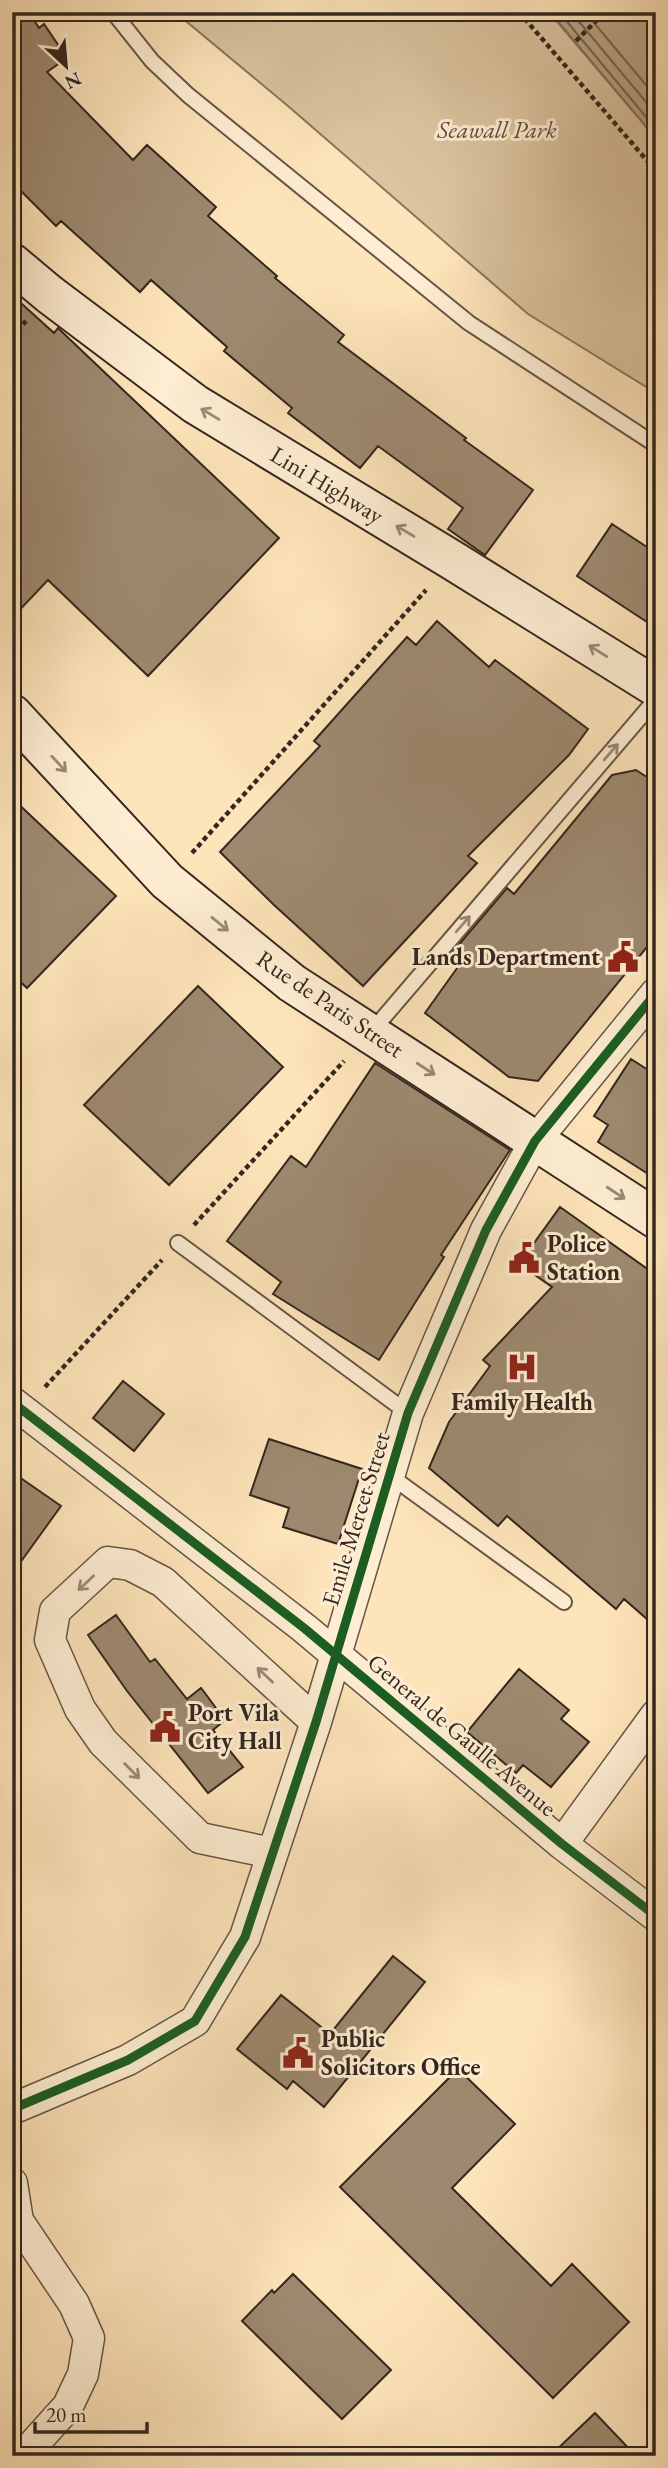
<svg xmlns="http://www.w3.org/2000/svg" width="668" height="2468" viewBox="0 0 668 2468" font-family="'EB Garamond',serif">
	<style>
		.green { fill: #dbc49f; stroke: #87765e; stroke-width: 2 }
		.water { fill: #b9a485; stroke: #83725c; stroke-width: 2 }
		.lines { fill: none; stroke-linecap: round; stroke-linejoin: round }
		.shore { stroke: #766652; stroke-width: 2 }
		.building { fill: #9d896f; stroke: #33271e; stroke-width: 2 }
		.lane-casing { stroke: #665645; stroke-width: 18 }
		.street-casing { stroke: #665645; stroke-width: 33 }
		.secondary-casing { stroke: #33271e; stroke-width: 42 }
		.path { stroke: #33271e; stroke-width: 4.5; stroke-dasharray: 5 3.5; stroke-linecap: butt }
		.lane { stroke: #feedd2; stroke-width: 14 }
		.street { stroke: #feedd2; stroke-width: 30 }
		.secondary { stroke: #feedd2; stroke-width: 38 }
		.cycleway-casing { stroke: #feedd2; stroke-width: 13 }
		.cycleway { stroke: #1b5e20; stroke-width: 9 }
		.oneway { stroke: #988a78 }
		.labels { text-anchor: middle; stroke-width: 6; stroke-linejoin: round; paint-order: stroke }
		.park-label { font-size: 24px; font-style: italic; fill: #5d4e3e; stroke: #feedd2 }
		.street-label { font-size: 24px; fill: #33271e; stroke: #feedd2 }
		.poi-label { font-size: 24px; font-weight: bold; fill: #33271e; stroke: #feedd2; text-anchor: start }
	</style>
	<rect width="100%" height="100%" fill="#fee4ba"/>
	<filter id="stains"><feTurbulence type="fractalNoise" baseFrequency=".00286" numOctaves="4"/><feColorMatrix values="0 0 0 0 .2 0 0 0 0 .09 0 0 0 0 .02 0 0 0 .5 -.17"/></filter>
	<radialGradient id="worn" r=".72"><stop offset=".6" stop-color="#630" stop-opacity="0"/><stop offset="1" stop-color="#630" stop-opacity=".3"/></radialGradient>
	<!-- green -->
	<path class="green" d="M175 12H549L644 124 656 142V393L528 314 288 106Z"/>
	<!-- water -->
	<path class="water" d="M550 12H656V142L644 124Z"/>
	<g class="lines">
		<!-- shore -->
		<path class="shore" d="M559 12 656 129
			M571 12 656 114
			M585 12 656 97"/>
	</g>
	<!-- building -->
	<path class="building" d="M12 12H29L39 28 44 24 67 58 47 72 133 160 147 145 216 207 208 216 277 276 275 278 344 335 338 342 466 438 464 440 533 490 485 555 448 529 463 508 378 446 360 468 288 413 292 408 224 351 227 347 151 280 140 292 61 221 56 226 12 182Z
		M12 295 54 333 58 328 60 330 279 538 148 676 48 580 12 618Z
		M612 524 656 553V628L577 576Z
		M437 621 489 667 495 660 588 729 569 755 468 856 477 863 363 986 274 905 220 852 320 746 314 741 407 637 416 645Z
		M636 770 656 783V936L538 1081 509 1077 425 1013 460 964 450 955 507 888 514 894 612 775Z
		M12 798 116 896 27 988 12 974Z
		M198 986 283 1067 169 1185 84 1105Z
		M631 1059 656 1075V1179L598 1142 608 1125 594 1116Z
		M375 1063 510 1150 441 1255 444 1257 379 1360 273 1294 281 1282 227 1241 291 1156 306 1167Z
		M560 1207 656 1275V1627L624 1599 616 1609 507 1516 498 1526 429 1468 449 1422 490 1366 483 1360 552 1287 519 1264Z
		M123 1381 164 1414 134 1451 93 1418Z
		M269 1439 362 1469 338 1544 283 1527 289 1508 250 1495Z
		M12 1472 61 1506 12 1574Z
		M116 1615 150 1662 155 1659 187 1699 201 1688 225 1720 213 1730 243 1767 208 1793 127 1691 88 1635Z
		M519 1669 569 1710 561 1719 589 1742 551 1787 523 1765 516 1773 467 1732Z
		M393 1956 425 1982 324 2107 293 2081 287 2089 237 2049 281 1995 330 2034Z
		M458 2069 515 2124 452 2188 551 2286 572 2264 629 2322 553 2398 340 2187Z
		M293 2274 391 2370 342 2419 242 2321 272 2290 274 2293Z
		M595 2413 636 2456H550Z"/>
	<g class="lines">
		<defs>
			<path id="lane" d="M113 12 152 61 188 95 469 323 656 445
				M372 1031 656 699
				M178 1243 408 1413
				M389 1475 564 1602"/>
			<path id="street" d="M12 1402 304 1628 562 1844 656 1916
				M562 1844 656 1715
				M272 1853 200 1838 103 1742 80 1709 50 1640 55 1611 108 1562 130 1565 163 1582 316 1722
				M12 2109 128 2060 195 2021 245 1937 316 1722 408 1413 486 1230 535 1141 656 993
				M12 2183 18 2221
				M12 2217 18 2221 74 2304 89 2338 83 2374 68 2406 23 2456"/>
			<path id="secondary" d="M12 263 49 294 195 404 452 560 656 687
				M12 714 167 881 292 983 656 1219"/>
		</defs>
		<!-- lane casing -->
		<use href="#lane" class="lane-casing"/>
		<!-- street casing -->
		<use href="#street" class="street-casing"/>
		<!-- secondary casing -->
		<use href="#secondary" class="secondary-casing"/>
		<!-- path -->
		<path class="path" d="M519 12 656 171
			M576 41 605 12
			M12 337 26 321
			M192 853 426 590
			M194 1225 344 1061
			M45 1387 162 1260"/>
		<!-- lane -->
		<use href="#lane" class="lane"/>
		<!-- street -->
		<use href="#street" class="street"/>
		<!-- secondary -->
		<use href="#secondary" class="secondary"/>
		<defs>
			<path id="cycleway" d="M12 1402 304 1628 562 1844 656 1916
				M12 2109 128 2060 195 2021 245 1937 316 1722 408 1413 486 1230 535 1141 656 993"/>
		</defs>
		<!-- cycleway casing -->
		<use href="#cycleway" class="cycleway-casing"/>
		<!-- cycleway -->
		<use href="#cycleway" class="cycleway"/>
	</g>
	<!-- one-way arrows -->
	<defs><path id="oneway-shaft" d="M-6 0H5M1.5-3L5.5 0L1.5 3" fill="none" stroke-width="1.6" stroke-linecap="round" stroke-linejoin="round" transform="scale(1.75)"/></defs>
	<g class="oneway">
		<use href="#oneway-shaft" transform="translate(210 414) rotate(-149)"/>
		<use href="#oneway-shaft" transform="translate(405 531) rotate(-149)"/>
		<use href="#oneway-shaft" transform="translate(598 651) rotate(-148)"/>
		<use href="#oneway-shaft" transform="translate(611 752) rotate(-49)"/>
		<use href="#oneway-shaft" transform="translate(59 764) rotate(47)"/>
		<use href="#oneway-shaft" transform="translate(220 924) rotate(39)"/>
		<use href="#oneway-shaft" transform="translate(463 924) rotate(-49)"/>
		<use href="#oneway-shaft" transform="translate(426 1069) rotate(33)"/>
		<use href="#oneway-shaft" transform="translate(616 1193) rotate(33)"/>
		<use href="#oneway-shaft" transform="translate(86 1583) rotate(137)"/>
		<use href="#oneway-shaft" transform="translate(265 1675) rotate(-137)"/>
		<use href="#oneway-shaft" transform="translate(132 1771) rotate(45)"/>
	</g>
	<!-- icons -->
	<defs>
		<symbol id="civic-bare" viewBox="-9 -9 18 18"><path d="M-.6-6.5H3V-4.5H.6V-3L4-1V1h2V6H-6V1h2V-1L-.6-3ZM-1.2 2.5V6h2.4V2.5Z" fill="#8f2418" stroke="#feedd2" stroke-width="2.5" paint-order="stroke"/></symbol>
		<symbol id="hospital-bare" viewBox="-9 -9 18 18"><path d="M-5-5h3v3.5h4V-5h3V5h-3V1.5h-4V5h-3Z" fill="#8f2418" stroke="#feedd2" stroke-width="2.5" paint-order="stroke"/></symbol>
	</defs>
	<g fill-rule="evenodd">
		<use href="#civic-bare" x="601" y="935" width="44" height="44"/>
		<use href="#civic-bare" x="502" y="1236" width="44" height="44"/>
		<use href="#hospital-bare" x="500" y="1345" width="44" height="44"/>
		<use href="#civic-bare" x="143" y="1705" width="44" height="44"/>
		<use href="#civic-bare" x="276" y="2031" width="44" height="44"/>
	</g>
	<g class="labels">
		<!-- park labels -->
		<g class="park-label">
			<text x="497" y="138">Seawall Park</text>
		</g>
		<!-- street labels -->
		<g class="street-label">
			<text transform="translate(327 485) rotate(31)" y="8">Lini Highway</text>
			<text transform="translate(330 1004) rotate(34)" y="8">Rue de Paris Street</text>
			<text transform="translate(356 1519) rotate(-73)" y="8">Emile Mercet Street</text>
			<text transform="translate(462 1735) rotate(40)" y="8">General de Gaulle Avenue</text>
		</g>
		<!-- poi labels -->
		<g class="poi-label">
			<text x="600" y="965" text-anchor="end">Lands Department</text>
			<text x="547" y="1252">Police<tspan x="547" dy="28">Station</tspan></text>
			<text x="522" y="1410" text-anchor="middle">Family Health</text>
			<text x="188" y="1721">Port Vila<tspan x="188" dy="28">City Hall</tspan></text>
			<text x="321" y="2047">Public<tspan x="321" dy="28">Solicitors Office</tspan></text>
		</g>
	</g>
	<!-- margin -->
	<rect width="668" height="2468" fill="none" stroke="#fee4ba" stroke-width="42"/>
	<rect x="14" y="14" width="640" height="2440" fill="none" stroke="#33271e" stroke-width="3.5"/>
	<rect x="21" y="21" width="626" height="2426" fill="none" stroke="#33271e" stroke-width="2"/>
	<!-- north arrow -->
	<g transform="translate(66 66) rotate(154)" stroke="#feedd2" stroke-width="5" paint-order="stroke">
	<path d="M0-5L12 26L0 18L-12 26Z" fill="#33271e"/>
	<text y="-10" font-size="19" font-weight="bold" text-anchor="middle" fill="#33271e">N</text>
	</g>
	<!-- scale -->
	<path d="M35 2422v10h112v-10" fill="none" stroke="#33271e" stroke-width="3.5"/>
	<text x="46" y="2422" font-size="21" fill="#33271e" stroke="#feedd2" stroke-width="5" paint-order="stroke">20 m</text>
	<rect width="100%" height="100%" filter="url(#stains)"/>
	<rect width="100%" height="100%" fill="url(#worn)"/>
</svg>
